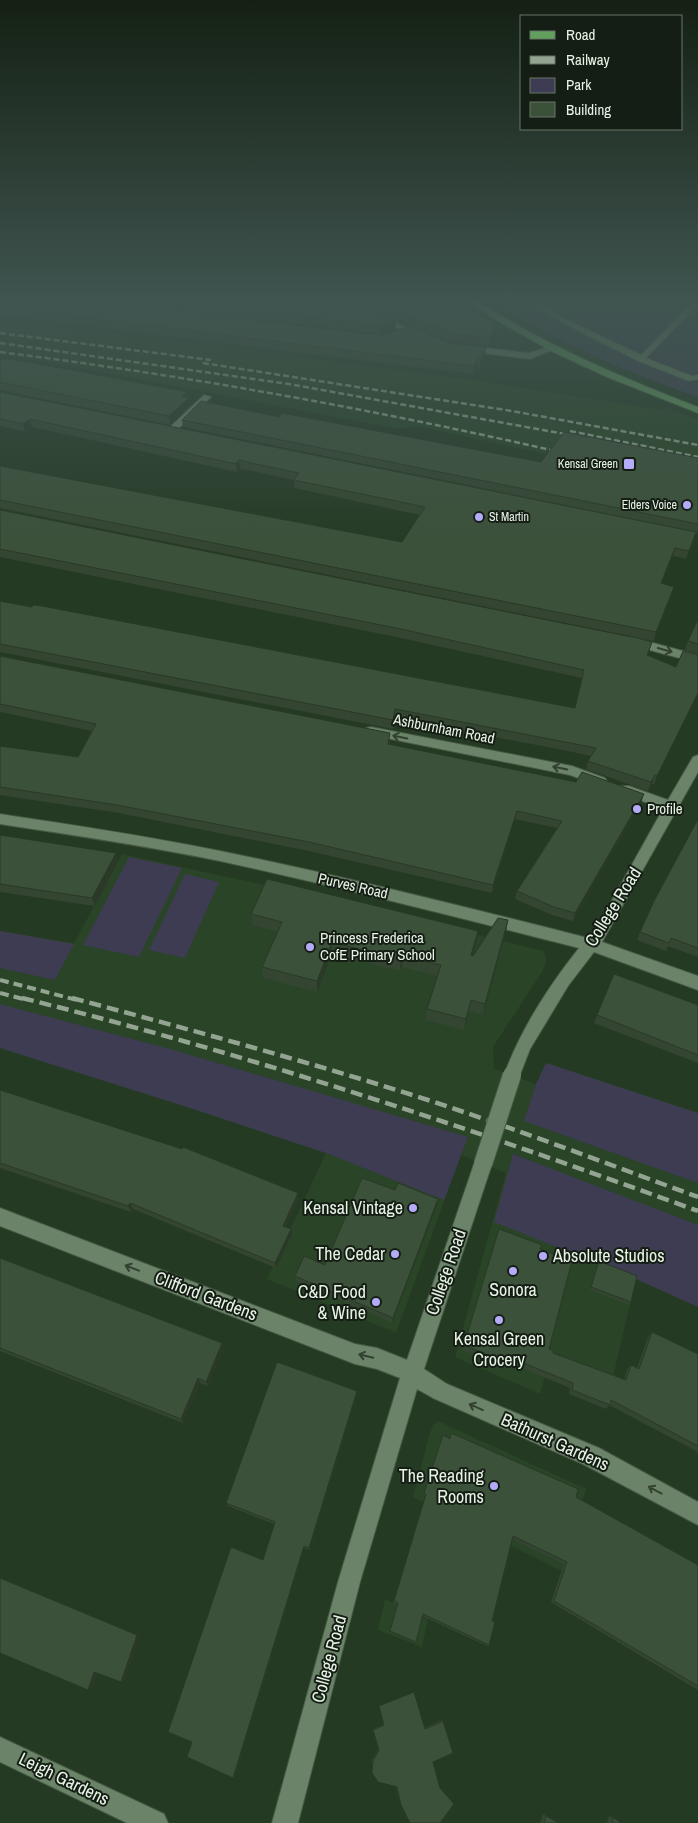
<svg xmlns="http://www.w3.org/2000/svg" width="698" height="1823" viewBox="0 0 698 1823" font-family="'Archivo Narrow',sans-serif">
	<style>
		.built { fill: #294426 }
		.green { fill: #3e3c52 }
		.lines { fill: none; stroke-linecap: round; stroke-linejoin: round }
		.service-casing { stroke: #455844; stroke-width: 2 }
		.minor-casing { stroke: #455844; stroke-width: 2 }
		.primary-casing { stroke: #455844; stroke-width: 2 }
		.service { fill: #6b8368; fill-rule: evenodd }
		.minor { fill: #6b8368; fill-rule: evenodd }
		.primary { fill: #639f5d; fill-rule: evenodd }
		.rail-far2 { stroke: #94a492; stroke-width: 2.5; stroke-dasharray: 6 3; stroke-linecap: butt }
		.rail-far1 { stroke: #94a492; stroke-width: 4; stroke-dasharray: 9 5; stroke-linecap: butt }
		.rail { stroke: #94a492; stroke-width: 4.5; stroke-dasharray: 12 6; stroke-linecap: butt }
		.minor-bridge-casing { stroke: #455844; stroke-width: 20; stroke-linecap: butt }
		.minor-bridge { stroke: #6b8368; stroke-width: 18 }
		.wall { fill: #344631 }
		.shaded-wall { fill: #2a3928 }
		.building { fill: #3c5139; stroke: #2a3928 }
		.oneway { stroke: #334131 }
		.poi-dot { fill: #b4acf9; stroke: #151e14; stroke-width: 2 }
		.labels { text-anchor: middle; stroke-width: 4; stroke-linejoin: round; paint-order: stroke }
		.far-poi-label { font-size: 12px; fill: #e7f4e5; stroke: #151e14; text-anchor: end }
		.street-label { font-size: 15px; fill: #e7f4e5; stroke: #151e14 }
		.poi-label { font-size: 15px; fill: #e7f4e5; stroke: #151e14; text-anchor: start }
		.near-street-label { font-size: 18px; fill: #e7f4e5; stroke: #151e14 }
		.near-poi-label { font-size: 18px; fill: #e7f4e5; stroke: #151e14; text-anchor: end }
	</style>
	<rect width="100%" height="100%" fill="#253a23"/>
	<!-- built -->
	<path class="built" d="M0 321 165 340 466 379 662 410 665 407 698 420V490L551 455 417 426 398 429 81 368 0 355Z
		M122 854 365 907 543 951 547 960 542 972 493 1047 494 1069 536 1084 546 1063 698 1113V1307L636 1279 612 1381 551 1356 540 1394 455 1357 506 1173 461 1155 396 1333 267 1279 326 1153 187 1107 0 1048V931L74 943Z
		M438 1421 586 1489 562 1571 413 1497 430 1432 433 1425Z
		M385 1599 428 1619 422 1647 378 1630Z"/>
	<!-- green -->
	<path class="green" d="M493 301H698V397C645 379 595 358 546 332 528 322 509 314 493 301Z
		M129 857 182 868 139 957 83 945Z
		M185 874 219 882 185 958 149 950Z
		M0 931 74 944 55 980 0 968Z
		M0 1004 170 1049 468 1137 444 1200 326 1153 187 1107 0 1048Z
		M546 1063 698 1113V1183L524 1121 536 1084Z
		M513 1154 698 1225V1307L636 1279 494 1222Z"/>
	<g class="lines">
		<defs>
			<path id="service" d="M525 301H532L542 307 539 301H545L553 313 641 355 694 301H698V305L646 358 692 376 698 375V379L689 381 638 361 580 332Z
				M204 395 211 397 175 432H169V428Z"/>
			<path id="minor" d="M335 301H345L425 335 418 337Z
				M467 346 529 353 551 346 555 349 530 359 464 351V347Z
				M631 637 698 655V663L627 644 625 641Z
				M371 727 572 766 605 778 607 781 605 784 600 786 570 775 366 734 365 731 366 728Z
				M698 755V772L602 942 698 976V990L594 952 568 986 530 1049 518 1080 512 1082 506 1080 504 1075C521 1029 548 987 579 948 460 918 340 887 220 861 147 846 73 835 0 824V814C73 825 147 836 220 851 343 876 465 907 588 938L597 927 663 809 619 792 617 789 619 786H629L668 800 693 757Z
				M483 1156 489 1158 492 1164 424 1369 447 1384 599 1448 698 1502V1525L583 1464 433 1398 417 1389 360 1582 298 1823H272L338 1582 400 1378 377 1369 355 1364 0 1226V1208L355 1344 377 1348 407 1360 474 1164 477 1158Z
				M0 1737 164 1814 168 1823H127L0 1762Z"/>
			<path id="primary" d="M468 301H477C547 346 621 377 698 407V413L607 377 551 351 496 320Z"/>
		</defs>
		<!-- service casing -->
		<use href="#service" class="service-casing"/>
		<!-- minor casing -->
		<use href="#minor" class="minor-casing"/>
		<!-- primary casing -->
		<use href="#primary" class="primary-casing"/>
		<!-- service -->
		<use href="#service" class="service"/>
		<!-- minor -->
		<use href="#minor" class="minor"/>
		<!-- primary -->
		<use href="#primary" class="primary"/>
		<!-- rail-far2 -->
		<path class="rail-far2" d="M0 333 211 360
			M0 343 289 384 576 436
			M0 352C190 376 377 410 564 453
			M203 363 512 411 698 445
			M570 431 698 457"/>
		<!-- rail-far1 -->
		<path class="rail-far1" d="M0 980 77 1000
			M0 993 27 1000"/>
		<!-- rail -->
		<path class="rail" d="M22 998C252 1055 476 1130 698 1211
			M72 998C191 1030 310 1062 428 1100 519 1130 608 1164 698 1197"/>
		<defs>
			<path id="minor-bridge" d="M483 1164 512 1075"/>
		</defs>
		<!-- minor-bridge casing -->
		<use href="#minor-bridge" class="minor-bridge-casing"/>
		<!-- minor-bridge -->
		<use href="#minor-bridge" class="minor-bridge"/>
	</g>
	<!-- wall -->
	<path class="wall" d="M0 301 368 334 450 343 485 355 480 367H476L473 374 0 315Z
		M103 301H427L496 324 495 332 489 346 452 342 359 305 396 321 395 329 381 333 368 332Z
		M0 359 187 392 190 406 170 425 0 390Z
		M0 392 696 532 686 559 673 556 662 583 674 587 672 595 654 641 0 508V466L402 542 420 515 294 488V480L252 471 240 469 237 472 32 427 25 432 0 426Z
		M279 417 541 462 698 458V530L697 532 183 427 182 420Z
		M0 510 652 642 648 655 676 667 698 655 654 785 652 784 648 791 586 769 588 761 591 756 563 750 395 718 393 729 0 652V601L575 708 582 678 401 638 0 557Z
		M698 619V653L685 650 688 641Z
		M0 656 390 741 389 745 641 803 573 921 552 915 515 899 517 891 557 828 515 819 492 893 309 851 119 813 0 795V746L78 757 92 731 0 712Z
		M698 819V957L668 946 666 951 637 940 640 932Z
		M0 835 118 861 95 906 0 892Z
		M251 914 476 943 472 955 473 956 508 920 506 931 483 1015 469 1011 464 1030 425 1020 427 1009 437 976 402 967 400 971 332 954 317 992 263 978 262 967 278 932 252 925Z
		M614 974 698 1005V1063L594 1023Z
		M0 1090 299 1199 286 1227 291 1229 292 1234 276 1268 133 1209 131 1212 0 1168Z
		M395 1190 438 1199 437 1205 392 1323 296 1281 295 1276 325 1265Z
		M499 1229 540 1249 549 1349 553 1353 624 1380 627 1369 631 1365 637 1368 648 1337 652 1332 698 1354V1452L609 1405 606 1409 569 1394 570 1388 509 1363 506 1368 462 1350Z
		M0 1258 222 1343 223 1348 208 1386 200 1383 183 1423 0 1351Z
		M599 1261 631 1302 629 1305 590 1290Z
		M357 1395 310 1550 304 1548 235 1777 263 1560 274 1524 228 1506 226 1503Z
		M443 1435 576 1497 698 1565V1690L551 1602 564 1564 512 1539 492 1621 489 1645 487 1646 422 1616 416 1642 415 1643 390 1632 397 1605 393 1603 425 1497 423 1496Z
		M414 1692 424 1728 442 1720 443 1721 433 1762 410 1823 400 1803 396 1787 372 1773V1760L378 1750 373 1729 383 1725 379 1706Z
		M543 1814 559 1823H540Z
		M609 1816 614 1818 621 1823H607Z"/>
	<!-- shaded-wall -->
	<path class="shaded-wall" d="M396 321 395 329 381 333V325Z
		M496 324 495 332 489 346 490 338Z
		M486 347 485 355 480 367 481 359Z
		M477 359 476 367 473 374 474 366Z
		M187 392V399L189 398 190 406 170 425 169 416 182 397Z
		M30 419 32 427 25 432 23 424Z
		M239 460 240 469 237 472 236 464Z
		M696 532 694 541 686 559 689 551Z
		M675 548 673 556 659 592 661 583Z
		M674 587 672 595 654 641 656 632Z
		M698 693V696L654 785 657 776Z
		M395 709V718L393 729V720Z
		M655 775 652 784 648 791 651 782Z
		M644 794 641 803 573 921 575 913Z
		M517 811 515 819 492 893 493 885Z
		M116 853 118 861 95 906 92 898Z
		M508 920 506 931 483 1015 485 1004Z
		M478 931 476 943 469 966 471 955Z
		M332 942V954L317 992V981Z
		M402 956V967L400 971 401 960Z
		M471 1000 469 1011 464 1030 466 1019Z
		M298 1193 299 1199 284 1232 283 1226Z
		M438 1199 437 1205 392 1323 393 1318Z
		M130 1203 133 1209 131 1212 128 1206Z
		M291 1229 292 1234 276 1268 275 1263Z
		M222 1343 223 1348 208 1386 206 1382Z
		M198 1378 200 1383 183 1423 181 1419Z
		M357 1391V1395L310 1550 309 1548Z
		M304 1546V1548L235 1777 233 1778Z
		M0 1578 140 1636 124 1683 121 1682Z
		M94 1672 98 1673 92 1691 88 1690Z"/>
	<!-- building -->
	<path class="building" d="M0 301H101L368 334 383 335 409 326 450 343 486 347 481 359H477L474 366 0 307Z
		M170 301H350L396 321 381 325 368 324Z
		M369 301H427L441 305 448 301 466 306 496 324 490 338 453 334Z
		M0 359 16 360 71 370 187 392 182 397 189 398 169 416 0 382Z
		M0 392 696 532 689 551 675 548 661 583 674 587 656 632 0 500V466L402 542 425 507 294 480 299 473 251 463 239 460 236 464 30 419 23 424 0 419Z
		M201 401 279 417 282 413 541 462 564 432 698 458V524L182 420Z
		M0 510 637 638 652 642 647 655 676 667 683 651 698 655V693L657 776 655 775 651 782 588 761 596 748 565 742 395 709 393 720 0 644V601L32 607 34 605 42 606 575 708 584 670 401 629 0 549Z
		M698 619V644L688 641Z
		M0 656 390 733 388 744 576 782 582 772 644 794 575 913 554 907 517 891 562 821 517 811 493 885 309 842 117 805 0 787V746L78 757 96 724 0 704Z
		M698 819V948L671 938 669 943 640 932 654 901Z
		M0 835 116 853 92 898 0 884Z
		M267 879 478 931 471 955 473 956 498 918 508 920 485 1004 471 1000 466 1019 427 1009 441 965 402 956 401 960 332 942 317 981 262 967 282 922 251 914Z
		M614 974 698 1005V1055L597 1015Z
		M0 1090 182 1149 183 1147 298 1193 283 1226 291 1229 275 1263 130 1203 128 1206 0 1163Z
		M362 1178 395 1190 398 1183 438 1199 393 1318 295 1276 304 1256 325 1265Z
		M499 1229 542 1245 540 1249 572 1261 549 1349 553 1351V1353L626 1380 631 1365 639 1369 652 1332 698 1354V1446L611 1400 610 1405 572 1390 573 1383 511 1358 508 1363 464 1345Z
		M0 1258 222 1343 206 1382 198 1378 181 1419 0 1348Z
		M599 1261 637 1276 631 1302 591 1287Z
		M277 1362 357 1391 309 1548 304 1546 233 1778 187 1757 192 1742 168 1732 231 1547 263 1560 275 1522 226 1503Z
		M451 1433 578 1489 576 1497 698 1565V1686L554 1601 567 1562 513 1536 492 1621 495 1622 489 1645 423 1614 416 1642 390 1631 398 1603 394 1601 426 1494 424 1493 443 1435 450 1439Z
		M0 1578 137 1635 121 1682 94 1672 88 1690 0 1653Z
		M414 1692 425 1729 443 1721 453 1753 433 1762 440 1788 454 1804 440 1823H410L401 1805 397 1787 378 1782 372 1773 373 1761 379 1750 373 1730 384 1725 379 1706Z
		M546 1816 559 1823H544Z
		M614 1818 621 1823H612Z"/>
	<!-- one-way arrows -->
	<defs><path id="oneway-shaft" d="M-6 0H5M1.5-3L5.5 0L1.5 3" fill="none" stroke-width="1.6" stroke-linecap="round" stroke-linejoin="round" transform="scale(1.25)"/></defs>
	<g class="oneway">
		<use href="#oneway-shaft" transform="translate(665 650) rotate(16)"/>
		<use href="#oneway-shaft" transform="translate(400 737) rotate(-169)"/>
		<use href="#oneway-shaft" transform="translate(560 768) rotate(-168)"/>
		<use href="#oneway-shaft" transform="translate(132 1268) rotate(-159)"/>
		<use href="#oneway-shaft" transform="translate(366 1356) rotate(-167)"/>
		<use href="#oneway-shaft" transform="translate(476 1407) rotate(-156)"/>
		<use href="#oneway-shaft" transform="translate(655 1490) rotate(-152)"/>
	</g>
	<!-- sky -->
	<linearGradient id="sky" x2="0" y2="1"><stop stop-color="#142013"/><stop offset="0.54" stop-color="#405550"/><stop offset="1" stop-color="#405550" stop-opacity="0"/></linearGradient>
	<rect width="698" height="556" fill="url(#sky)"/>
	<!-- markers -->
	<g class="poi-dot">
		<rect x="623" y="458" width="12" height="12" rx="2.5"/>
		<circle cx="687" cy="505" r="5"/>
		<circle cx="479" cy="517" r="5"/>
		<circle cx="637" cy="809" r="5"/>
		<circle cx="310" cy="947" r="5"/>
		<circle cx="413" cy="1208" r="5"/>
		<circle cx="395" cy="1254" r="5"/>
		<circle cx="543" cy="1256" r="5"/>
		<circle cx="513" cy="1271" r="5"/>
		<circle cx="376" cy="1302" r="5"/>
		<circle cx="499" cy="1320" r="5"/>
		<circle cx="494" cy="1486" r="5"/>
	</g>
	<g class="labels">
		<!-- far-poi labels -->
		<g class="far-poi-label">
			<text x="618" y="468">Kensal Green</text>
			<text x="677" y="509">Elders Voice</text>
			<text x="489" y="521" text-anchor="start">St Martin</text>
		</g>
		<!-- street labels -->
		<g class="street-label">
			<text transform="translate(444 729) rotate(11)" y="5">Ashburnham Road</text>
			<text transform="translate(353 886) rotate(13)" y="5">Purves Road</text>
		</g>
		<!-- poi labels -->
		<g class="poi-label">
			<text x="647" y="814">Profile</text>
			<text x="320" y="943">Princess Frederica<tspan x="320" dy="17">CofE Primary School</tspan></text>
		</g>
		<!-- near-street labels -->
		<g class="near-street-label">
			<text transform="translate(613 907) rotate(-58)" y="6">College Road</text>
			<text transform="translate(446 1272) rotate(-71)" y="6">College Road</text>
			<text transform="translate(206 1296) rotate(21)" y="6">Clifford Gardens</text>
			<text transform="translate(555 1442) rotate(24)" y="6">Bathurst Gardens</text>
			<text transform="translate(329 1659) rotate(-75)" y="6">College Road</text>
			<text transform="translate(64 1779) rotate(26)" y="6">Leigh Gardens</text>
		</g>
		<!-- near-poi labels -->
		<g class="near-poi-label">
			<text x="403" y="1214">Kensal Vintage</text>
			<text x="385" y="1260">The Cedar</text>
			<text x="553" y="1262" text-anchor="start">Absolute Studios</text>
			<text x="513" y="1296" text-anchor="middle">Sonora</text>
			<text x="366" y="1298">C&amp;D Food<tspan x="366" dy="21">&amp; Wine</tspan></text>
			<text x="499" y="1345" text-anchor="middle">Kensal Green<tspan x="499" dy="21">Crocery</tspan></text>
			<text x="484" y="1482">The Reading<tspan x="484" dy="21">Rooms</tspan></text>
		</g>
	</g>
	<!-- legend -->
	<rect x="520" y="15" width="162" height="115" fill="#151e14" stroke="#697468"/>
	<rect x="530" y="31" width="25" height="8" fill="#639f5d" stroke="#697468"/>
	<text x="566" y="40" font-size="15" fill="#e7f4e5">Road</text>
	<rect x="530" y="56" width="25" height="8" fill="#94a492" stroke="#697468"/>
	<text x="566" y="65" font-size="15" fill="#e7f4e5">Railway</text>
	<rect x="530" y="78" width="25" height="15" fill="#3e3c52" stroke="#697468"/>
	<text x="566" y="90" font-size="15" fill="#e7f4e5">Park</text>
	<rect x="530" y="102" width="25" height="15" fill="#3c5139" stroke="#697468"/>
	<text x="566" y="115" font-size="15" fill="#e7f4e5">Building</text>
</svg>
